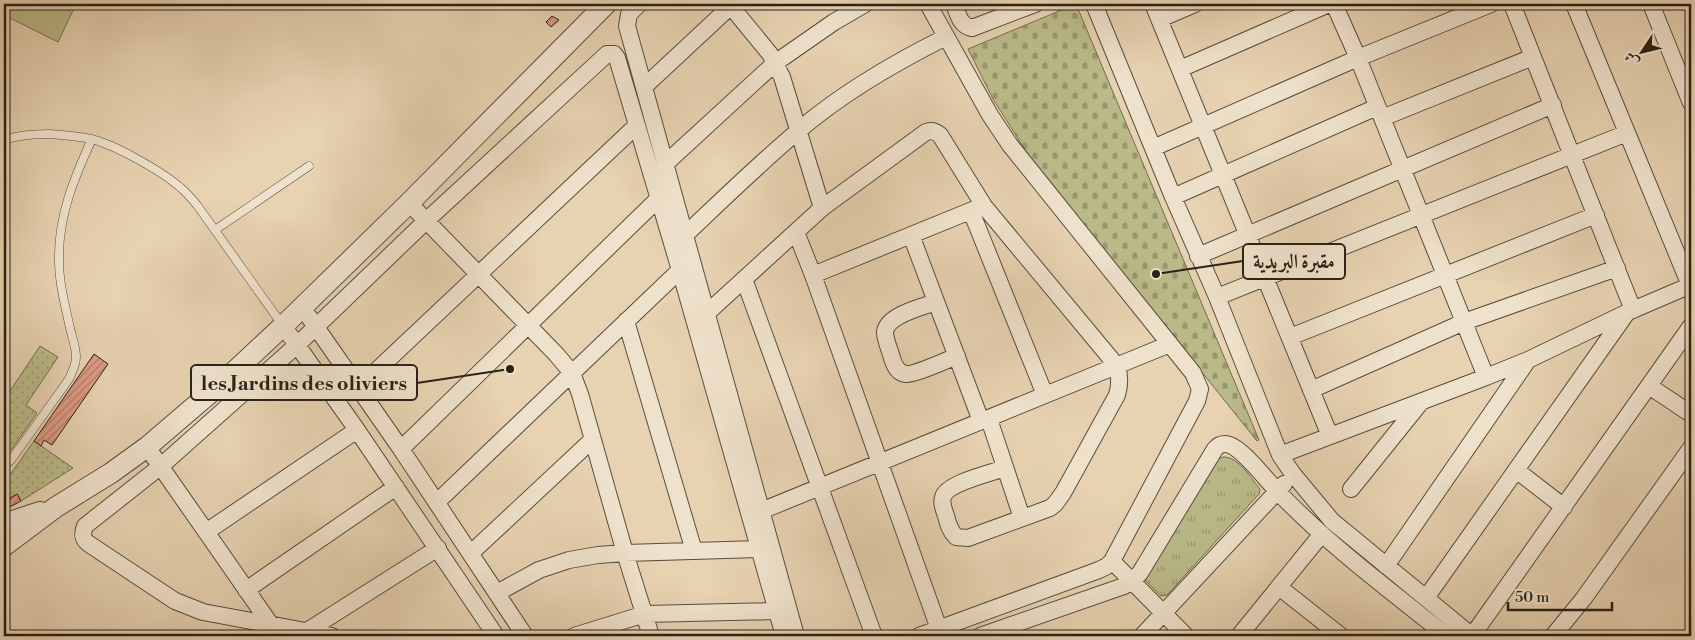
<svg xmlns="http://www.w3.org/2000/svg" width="1695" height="640" viewBox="0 0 1695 640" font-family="'Libre Bodoni',Amiri,serif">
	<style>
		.grass { fill: url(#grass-dots); stroke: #726e50 }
		.cemetery { fill: url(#cemetery-stones); stroke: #726e50 }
		.park { fill: url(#park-tufts); stroke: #726e50 }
		.pitch { fill: #baba88; stroke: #726e50 }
		.building { fill: url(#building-hatch); stroke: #292118 }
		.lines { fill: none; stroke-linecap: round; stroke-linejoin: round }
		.service-casing { stroke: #584d3e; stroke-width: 9 }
		.minor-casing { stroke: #584d3e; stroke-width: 18 }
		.tertiary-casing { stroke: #584d3e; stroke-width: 22 }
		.service { stroke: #efe2cc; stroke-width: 8 }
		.minor { stroke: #efe2cc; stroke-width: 16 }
		.tertiary { stroke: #efe2cc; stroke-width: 20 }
		.leader { fill: none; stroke: #292118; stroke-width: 2 }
		.callout-dot { fill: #292118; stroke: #efe2cc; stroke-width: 2 }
		.callout { fill: #efe2cc; stroke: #292118; stroke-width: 2 }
		.callout-label { font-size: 20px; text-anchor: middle; font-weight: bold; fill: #292118 }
	</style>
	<defs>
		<pattern id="grass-dots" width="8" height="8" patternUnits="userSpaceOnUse" patternTransform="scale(1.25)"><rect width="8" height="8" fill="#baba88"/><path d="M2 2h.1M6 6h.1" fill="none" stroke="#97976e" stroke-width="1.8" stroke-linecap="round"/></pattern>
		<pattern id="cemetery-stones" width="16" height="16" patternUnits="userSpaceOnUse" patternTransform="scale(1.25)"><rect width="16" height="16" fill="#baba88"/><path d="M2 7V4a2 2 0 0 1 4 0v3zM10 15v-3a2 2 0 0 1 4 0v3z" fill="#97976e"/></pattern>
		<pattern id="park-tufts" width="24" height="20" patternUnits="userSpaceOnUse" patternTransform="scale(1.25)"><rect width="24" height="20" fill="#baba88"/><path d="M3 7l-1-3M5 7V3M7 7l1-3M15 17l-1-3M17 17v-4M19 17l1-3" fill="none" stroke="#97976e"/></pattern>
		<pattern id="building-hatch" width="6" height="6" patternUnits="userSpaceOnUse" patternTransform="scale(1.25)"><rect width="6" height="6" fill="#dd9a81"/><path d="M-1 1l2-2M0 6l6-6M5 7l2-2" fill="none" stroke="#b37d69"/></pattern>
	</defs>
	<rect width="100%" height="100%" fill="#e7d2b1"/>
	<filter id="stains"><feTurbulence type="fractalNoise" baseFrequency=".004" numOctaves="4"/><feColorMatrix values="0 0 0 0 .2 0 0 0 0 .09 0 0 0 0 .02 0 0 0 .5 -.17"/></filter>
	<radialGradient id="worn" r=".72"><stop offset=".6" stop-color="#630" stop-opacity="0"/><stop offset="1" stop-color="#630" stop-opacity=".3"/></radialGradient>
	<!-- grass -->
	<path class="grass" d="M40 346 58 357 26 405 37 413 12 449 4 455V391L8 394Z
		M34 441 73 468 21 501 17 494 4 502V478L10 475Z"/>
	<!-- cemetery -->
	<path class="cemetery" d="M1076 4 1259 440 1257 441 1031 159 993 99 968 49Z"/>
	<!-- park -->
	<path class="park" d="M1223 457C1239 457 1250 477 1260 489L1259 494 1167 595 1161 596 1145 580V575L1216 460Z"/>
	<!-- pitch -->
	<path class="pitch" d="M10 4H76L58 42 4 15Z"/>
	<!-- building -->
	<path class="building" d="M552 16 559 20 551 27 546 22Z
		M94 354 108 364 52 445 44 440 41 446 34 441Z
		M17 494 21 501 6 509 4 502Z"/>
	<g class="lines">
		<defs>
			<path id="service" d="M4 140C18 135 34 134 49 134 63 135 77 136 91 139 114 144 163 172 181 188 187 193 192 199 197 205L283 326
				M215 230 309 166
				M4 466 11 460 69 379C72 372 76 365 76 357 76 347 72 337 70 328 65 305 59 283 59 260 58 217 74 178 92 139"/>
			<path id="minor" d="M639 4 629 14 627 26 796 636
				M729 4 770 54 782 77 822 208
				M954 4C958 14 960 26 972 28L1035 4
				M1094 4 1173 197 1217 297 1280 455 1293 474 1332 521 1472 636 1691 326
				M1153 4 1330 436
				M1334 4 1358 58 1486 377
				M1512 4 1633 310
				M1574 4 1691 288
				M1651 4 1691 103
				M1160 19 1195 4
				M1180 69 1329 4
				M644 87 733 4
				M1382 118 1533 57
				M1153 148 1358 58 1491 4
				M665 164 775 63 834 22 865 4
				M1173 197 1377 107
				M409 203 556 354 572 373 580 394 625 553 651 636
				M971 211 1045 395
				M796 232 813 275 939 629
				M685 235C722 200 759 164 798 131 842 93 894 63 946 37
				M911 235 981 421
				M1198 256 1553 105
				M813 275 980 207
				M744 279 874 636
				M1217 297 1627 133
				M936 302C922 307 887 315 885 332 885 340 890 350 892 358 894 365 897 373 906 374 914 375 947 360 957 356
				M707 313 822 208 926 132C931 130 935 131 940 135L984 206 1117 366C1120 376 1120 385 1117 395L1063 493 1055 504 1050 508 968 538 956 537C950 531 948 524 946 516 944 510 941 503 943 497 947 483 991 473 1005 468
				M309 317 401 449 525 636
				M626 321 694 551
				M283 326 297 345 427 220 607 54H614L617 58 680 270 784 636
				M1290 337 1596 215
				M1649 386 1691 414
				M358 388 636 126
				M1311 390 1464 322 1617 268
				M989 419 1022 518
				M147 447 271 625
				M401 449 658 199
				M1280 455 1486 377 1528 360 1628 312 1691 285
				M1516 470 1564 507
				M1351 489 1421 402
				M437 502 680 270
				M761 511 1170 344
				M206 532 357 430
				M471 553 592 440
				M1112 561 1186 636
				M1386 566 1528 360
				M1279 587 1341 636
				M246 590 396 487
				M497 593 539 570 569 560 598 555 625 553 759 549
				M1426 598 1626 314
				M307 631 438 548
				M332 636 203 612 175 601 89 544C82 539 82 534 85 526L161 466 297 345 357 430 496 636
				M574 636 645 614 777 611
				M919 636 1099 570 1107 566 1112 561 1197 401 1200 389 1193 373 1010 145 990 115 928 4
				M980 636 1124 586 1132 581 1140 573 1215 449C1218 446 1220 444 1225 444 1240 444 1267 481 1278 492 1329 545 1389 590 1447 636
				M1142 636 1284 484
				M1239 636 1321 535
				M1553 636 1584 598 1691 448"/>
			<path id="tertiary" d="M4 524 40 512
				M4 546 56 507 111 473 147 447 223 382 283 326 409 203 606 4"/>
		</defs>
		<!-- service casing -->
		<use href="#service" class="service-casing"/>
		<!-- minor casing -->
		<use href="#minor" class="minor-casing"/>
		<!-- tertiary casing -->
		<use href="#tertiary" class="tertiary-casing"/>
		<!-- service -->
		<use href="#service" class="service"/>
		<!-- minor -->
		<use href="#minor" class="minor"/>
		<!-- tertiary -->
		<use href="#tertiary" class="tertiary"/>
	</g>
	<!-- callouts -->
	<path class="leader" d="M1156 274L1243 261M510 369L417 383"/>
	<g class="callout-dot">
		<circle cx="1156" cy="274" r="5"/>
		<circle cx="510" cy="369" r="5"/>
	</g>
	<g class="callout">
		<rect x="1243" y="244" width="102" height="35" rx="5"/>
		<rect x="191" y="365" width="226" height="35" rx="5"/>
	</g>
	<g class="callout-label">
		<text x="1294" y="268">مقبرة البريدية</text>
		<text x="304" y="390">les Jardins des oliviers</text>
	</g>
	<!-- margin -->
	<rect width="1695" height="640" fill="none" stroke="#e7d2b1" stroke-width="20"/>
	<rect x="5" y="5" width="1685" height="630" fill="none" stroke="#292118" stroke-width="2.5"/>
	<rect x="10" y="10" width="1675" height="620" fill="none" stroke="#292118"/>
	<!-- north arrow -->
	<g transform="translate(1642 52) rotate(235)" stroke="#efe2cc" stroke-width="4" paint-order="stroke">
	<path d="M0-4L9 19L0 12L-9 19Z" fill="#292118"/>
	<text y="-8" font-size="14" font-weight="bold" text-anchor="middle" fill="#292118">ش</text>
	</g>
	<!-- scale -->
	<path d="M1508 602v8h104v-8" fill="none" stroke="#292118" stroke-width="2.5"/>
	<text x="1515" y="602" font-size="15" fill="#292118" stroke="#efe2cc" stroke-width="4" paint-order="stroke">50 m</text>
	<rect width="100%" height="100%" filter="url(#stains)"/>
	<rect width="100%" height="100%" fill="url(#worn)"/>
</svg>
